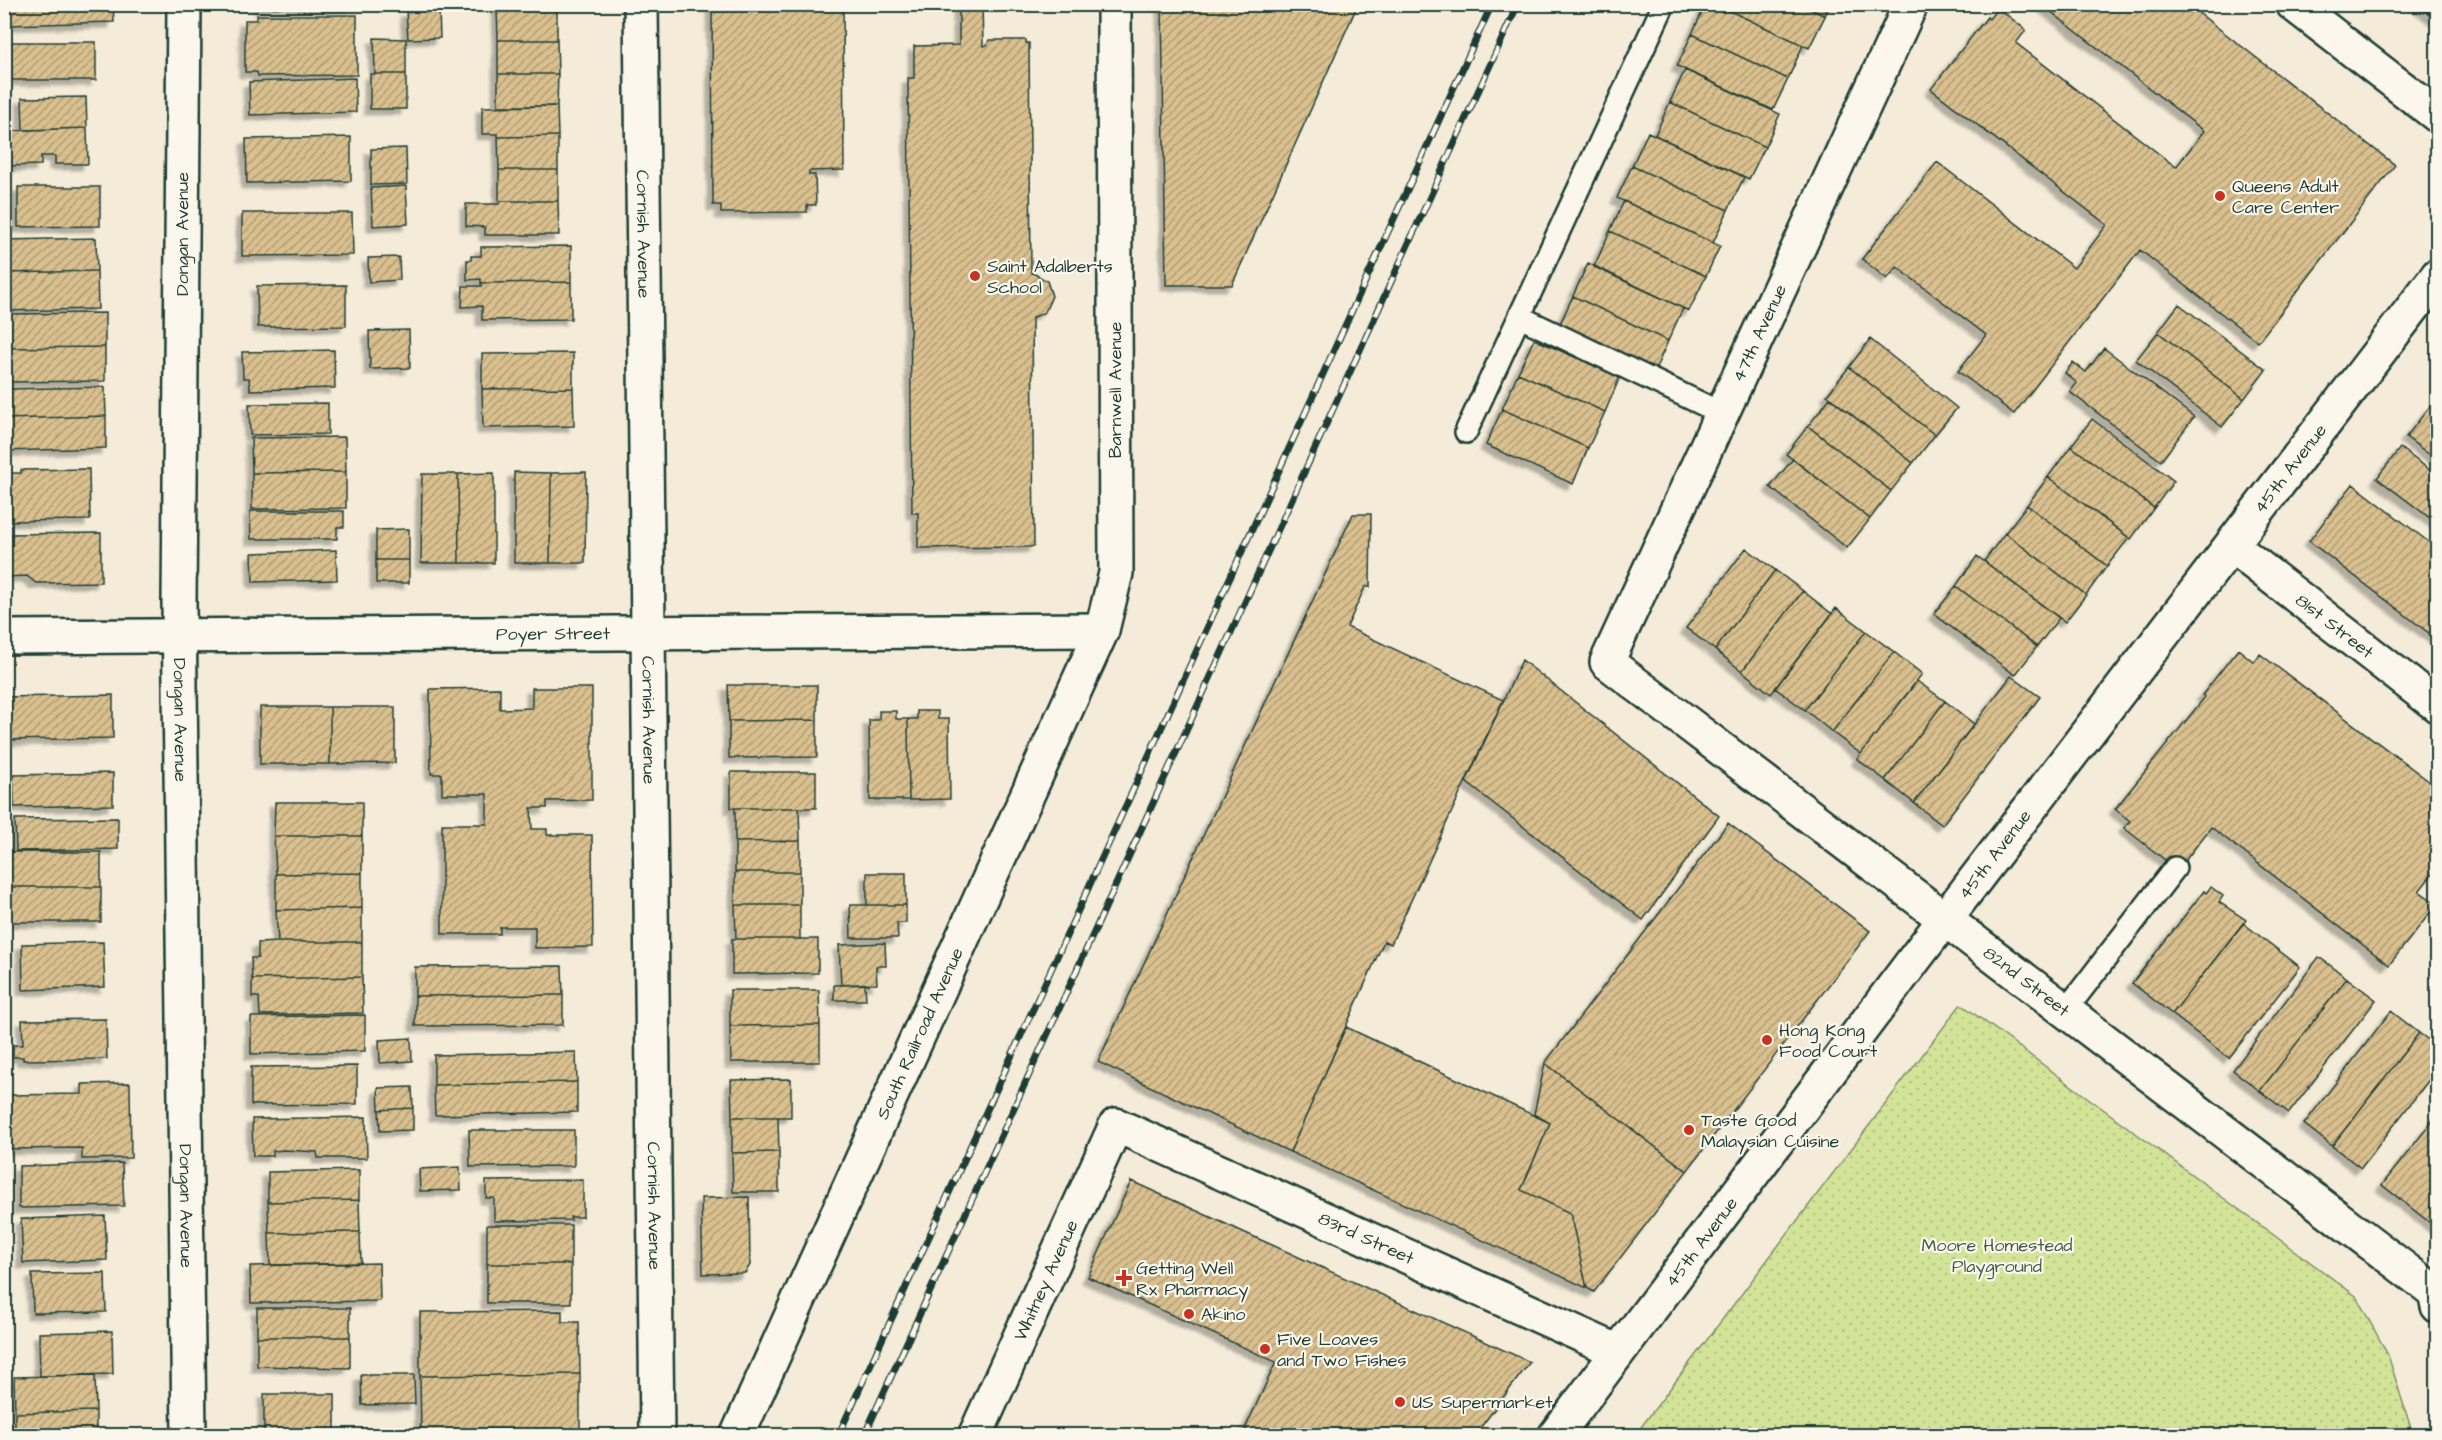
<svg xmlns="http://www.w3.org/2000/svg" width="2442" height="1440" viewBox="0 0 2442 1440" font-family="'Architects Daughter',sans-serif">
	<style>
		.park { fill: url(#park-dots); stroke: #799066; stroke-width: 1.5 }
		.building { fill: url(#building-hatch); stroke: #1f3d34; stroke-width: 1.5; filter: url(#shadow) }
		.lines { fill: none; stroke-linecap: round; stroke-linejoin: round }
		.lane-casing { stroke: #1f3d34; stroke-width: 26 }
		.street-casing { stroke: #1f3d34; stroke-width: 38 }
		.lane { stroke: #fbf7ec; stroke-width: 21 }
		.street { stroke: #fbf7ec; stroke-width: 33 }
		.rail-casing { stroke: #1f3d34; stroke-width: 7 }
		.rail { stroke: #fbf7ec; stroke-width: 4.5; stroke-dasharray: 14; stroke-linecap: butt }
		.poi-dot { fill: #c8321e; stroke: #fbf7ec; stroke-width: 2 }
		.labels { text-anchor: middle; stroke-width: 4.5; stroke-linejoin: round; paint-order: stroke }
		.poi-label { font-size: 18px; fill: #1f3d34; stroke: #fbf7ec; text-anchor: start }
		.street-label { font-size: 18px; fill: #1f3d34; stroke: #fbf7ec }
		.park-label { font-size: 18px; fill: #435e48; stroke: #fbf7ec }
	</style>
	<defs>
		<pattern id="park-dots" width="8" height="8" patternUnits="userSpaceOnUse" patternTransform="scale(1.5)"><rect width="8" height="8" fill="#d3e498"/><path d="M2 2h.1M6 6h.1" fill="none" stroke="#b5c484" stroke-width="1.8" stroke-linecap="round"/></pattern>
		<pattern id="building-hatch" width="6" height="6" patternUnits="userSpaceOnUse" patternTransform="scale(1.5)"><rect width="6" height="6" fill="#dac08f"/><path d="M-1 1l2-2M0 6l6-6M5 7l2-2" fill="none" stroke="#b09d76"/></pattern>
		<filter id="shadow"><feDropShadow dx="-5.5" dy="5.5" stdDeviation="1.5" flood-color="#0004"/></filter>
	</defs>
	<rect width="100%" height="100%" fill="#f4ecd9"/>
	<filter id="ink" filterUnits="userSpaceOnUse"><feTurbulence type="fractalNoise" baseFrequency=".0167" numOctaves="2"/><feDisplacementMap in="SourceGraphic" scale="12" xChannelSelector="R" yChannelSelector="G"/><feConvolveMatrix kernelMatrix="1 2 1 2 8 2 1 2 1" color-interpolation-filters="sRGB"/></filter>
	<g filter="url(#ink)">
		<!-- park -->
		<path class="park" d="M1961 1004 2356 1296 2388 1355 2413 1435H1635Z"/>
		<!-- building -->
		<path class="building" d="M6 4H113L114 22 7 25Z
			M248 4H353V6L260 8V5Z
			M497 4H557V8H497Z
			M712 4H843L844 170 809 171V175H815L816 205H807V212L721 213V205H713Z
			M959 4H982L983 46 987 45 989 40H1026V43H1029L1031 272 1047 281 1052 296 1045 312 1032 318 1034 546 1030 547 918 548V513H912L908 78H914V46L959 45Z
			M1162 4H1358L1232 285H1166Z
			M1706 4H1715L1803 45 1788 79 1692 34Z
			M1715 4H1800L1825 16 1809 48Z
			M1800 4H1830L1825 16Z
			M2041 4H2187L2395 165 2258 342 2140 250 2014 414 1958 371 1986 335 1897 267 1887 279 1862 259 1937 162 2074 268 2107 225 1931 89 1987 17 1989 19 1998 8 2026 30 2016 43 2176 167 2204 131Z
			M2416 4H2438V21L2420 7Z
			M497 8H557V40H498Z
			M439 10 440 38 408 39 406 12Z
			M257 15H357V75L258 76 257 72H245V20H257Z
			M1692 34 1788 79 1773 110 1677 66Z
			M374 38 406 39V74H375Z
			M498 40H557L558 74H498Z
			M11 42H96V80H11Z
			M1685 70 1780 114 1765 147 1670 102Z
			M370 74H406V109H370Z
			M498 74H558L557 106H498Z
			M355 78 356 112 250 115 249 82Z
			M86 97 87 128 23 130 22 98Z
			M1670 102 1765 147 1749 179 1655 135Z
			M557 106 558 136 498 137V134H482V107Z
			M87 128 88 164H55V156H41V165L4 166V131Z
			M1648 132 1744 177 1728 210 1632 166Z
			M558 136V170H499L498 137Z
			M351 137V181L247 183 246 139Z
			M406 148 407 184 371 185V149Z
			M1632 166 1728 210 1713 243 1617 198Z
			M499 170H558V201H499Z
			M406 186 408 224 373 226 371 188Z
			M18 187H100V226L18 227Z
			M499 201H558L559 235H485V227L466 226V204H499Z
			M1624 201 1720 246 1706 276 1610 231Z
			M242 213H352L353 255 242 256Z
			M1610 231 1706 276 1689 311 1594 267Z
			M96 238 97 271 4 273V240Z
			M571 246V282L481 283V279L467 280V260H471V256H481V247Z
			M399 257 400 280 369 282 368 258Z
			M1588 263 1683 308 1668 341 1573 296Z
			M97 271 98 309 4 311V273Z
			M571 282V319L482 320V306L462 307 463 286H482L481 283Z
			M346 285V326L258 327 257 286Z
			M1573 296 1668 341 1655 370 1559 326Z
			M2179 304 2266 370 2244 399 2158 332Z
			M105 313V347L4 348V314Z
			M409 330 410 368 370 369 369 331Z
			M2158 332 2244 399 2222 427 2136 360Z
			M1534 339 1620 377 1605 412 1518 373Z
			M1870 339 1957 408 1935 435 1849 367Z
			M105 347V381L4 382V348Z
			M2104 348 2194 417 2161 461 2070 392 2077 383 2065 373 2073 362 2086 372Z
			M334 350 335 388 250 390 249 378H243L242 352Z
			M573 353V388L482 389V354Z
			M1849 367 1935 435 1913 463 1827 395Z
			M1518 373 1605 412 1588 448 1502 409Z
			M105 387 106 416 4 419V389Z
			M573 388 574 426 483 428 482 389Z
			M1830 398 1913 463 1891 491 1808 426Z
			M328 403V434L250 435 249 404Z
			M2430 406 2438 413V461L2406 437Z
			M1502 409 1588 448 1573 484 1486 445Z
			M106 416V448L4 451V419Z
			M2092 419 2174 481 2154 508 2071 446Z
			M1808 426 1891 491 1870 519 1786 454Z
			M345 437 346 472 252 473 251 438Z
			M2071 446 2154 508 2131 539 2048 477Z
			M2400 448 2438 476V524L2377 478Z
			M1793 459 1870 519 1847 548 1770 487Z
			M89 469 90 520 5 521 4 473H21V470Z
			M346 472V508L252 509V473Z
			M514 472 551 473 550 563H514Z
			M586 472 585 563H550L551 473Z
			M494 473V563H459L458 474Z
			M422 474H458L459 563H421Z
			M2048 477 2129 538 2107 566 2027 505Z
			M2353 484 2438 549V640L2309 541Z
			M2027 505 2107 566 2086 595 2005 533Z
			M250 511H344V527H337V539H251Z
			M1353 514H1371L1370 587H1365L1347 627 1503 700 1391 944 1384 941 1290 1152 1098 1062Z
			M409 529V560H376V530Z
			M101 533V582L36 583 27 576 4 577V534Z
			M2005 533 2086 595 2065 622 1984 561Z
			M1746 548 1775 570 1715 650 1686 628Z
			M336 550 337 580 253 582 252 553Z
			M1977 556 2059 618 2037 647 1956 586Z
			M376 560H409V583H376Z
			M1775 570 1803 591 1742 671 1715 650Z
			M1956 586 2037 647 2015 675 1934 614Z
			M1803 591 1832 614 1771 694 1742 671Z
			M1836 608 1866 631 1805 710 1775 688Z
			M1866 631 1894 652 1832 732 1805 710Z
			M2238 649 2254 662 2260 654 2438 788V867L2419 891 2437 904 2389 965 2211 827 2178 870 2124 828 2130 821 2115 809 2205 697 2202 695Z
			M1894 652 1922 674 1861 754 1832 732Z
			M1522 660 1719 816 1643 920 1466 782Z
			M2011 676 2040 697 1942 825 1914 803Z
			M1917 681 1945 701 1885 780 1857 759Z
			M728 685H817V720L729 721Z
			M500 688V709L532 708V688H592V800L547 801V808H531L532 829H547V835H592L593 947 535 948V927H500V934H442V824H487V794H442V774H431L430 689Z
			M113 695V738L5 740 4 697Z
			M1945 701 1974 724 1914 803 1885 780Z
			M260 707H330V764H260Z
			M330 707H395V763L330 764Z
			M879 711H896V719H908L909 800H870L869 720H879Z
			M917 711H938V719H949L950 799 909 800 908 719H917Z
			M817 720V757L729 758V721Z
			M731 772H816V808H731Z
			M113 773V805L14 807 13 775Z
			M275 802H362V836H274Z
			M735 808H799L800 841 735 842Z
			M118 818V849L16 851 15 819Z
			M1728 823 1870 931 1687 1171 1545 1063Z
			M274 836H362V873L276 874Z
			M800 841V872H735V842Z
			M4 852H101V887H4Z
			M735 872H800V905H735Z
			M362 873V908L276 910V874Z
			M867 873H906V905H867Z
			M4 887H101V922H4Z
			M2211 887 2223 896 2219 902 2246 920 2172 1014 2132 983 2204 891 2206 893Z
			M735 905H800V939H736Z
			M850 905H906V923H897L898 938H851Z
			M362 908V942H278L276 910Z
			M2243 923 2300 967 2229 1058 2172 1014Z
			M732 939H818V973L732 974Z
			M103 942 105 987 23 990 22 944Z
			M278 942H362V977L252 979 251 958H258V943Z
			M885 943 886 966H876L877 984 841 985 839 945Z
			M2319 957 2347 978 2260 1091 2233 1070Z
			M562 966 563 995 415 996V967Z
			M362 977 363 1013 260 1015 259 997H252V979Z
			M2347 978 2376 1000 2289 1113 2260 1091Z
			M865 984 866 1000H834V985Z
			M730 990H819L820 1025 730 1026Z
			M563 995V1025L415 1026V996Z
			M2391 1011 2419 1033 2332 1146 2304 1124Z
			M365 1015V1051L251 1054V1017Z
			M106 1019 107 1059 23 1060V1057H13V1045H23L22 1020Z
			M820 1025V1062H731L730 1026Z
			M1346 1027 1550 1123 1521 1190 1570 1213 1587 1288 1290 1152Z
			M2419 1033 2438 1047V1068L2361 1168 2332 1146Z
			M411 1038 412 1061 380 1063 379 1040Z
			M576 1052 577 1082 434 1085V1055Z
			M1545 1063 1687 1171 1594 1292 1587 1288 1570 1213 1521 1190 1550 1123 1534 1114Z
			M357 1066V1104L251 1105V1067Z
			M791 1079V1117H732L731 1080Z
			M577 1082V1112L435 1115 434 1085Z
			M130 1083 131 1158 82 1159V1148L8 1149 7 1095 82 1094V1084Z
			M412 1087 413 1108 379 1110 378 1088Z
			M413 1108V1130L380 1131 379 1110Z
			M2438 1114V1229L2382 1185Z
			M366 1117 367 1158H318L317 1152 285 1150 273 1151V1156H253L252 1119Z
			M732 1117H778L779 1152 732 1153Z
			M469 1130H574V1166L470 1167Z
			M779 1152V1192H733L732 1153Z
			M122 1163 124 1206 19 1208V1166Z
			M460 1167 461 1190 420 1191 419 1169Z
			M359 1170V1200L268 1202V1172Z
			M583 1180V1217H570L571 1220 494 1221V1198H486V1181Z
			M1131 1181 1530 1362 1474 1436H1258L1245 1429 1276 1362 1088 1277Z
			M749 1197 750 1265 745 1273 703 1274 701 1198Z
			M359 1200 360 1232 269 1233 268 1202Z
			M105 1216 107 1260 23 1263 21 1219Z
			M487 1225H571V1264H487Z
			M360 1232 361 1263 270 1265 269 1233Z
			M379 1263 380 1301 251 1303 250 1266Z
			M487 1264H571V1303H487Z
			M105 1273 106 1312 33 1313 32 1274Z
			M257 1308H350V1337H257Z
			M562 1311V1322H579L580 1374 420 1376V1312Z
			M112 1331 113 1374 40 1376 39 1333Z
			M257 1337H350V1368L257 1366Z
			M580 1374V1429L472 1430V1436H421L420 1376Z
			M95 1375 96 1411 15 1413 14 1377Z
			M361 1375H414L415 1404 362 1405Z
			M264 1394H335V1436H264Z
			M96 1411V1436H15V1413Z"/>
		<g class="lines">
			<defs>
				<path id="lane" d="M1520 317 1721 413
					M1466 432 1664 4
					M2066 1010 2175 868"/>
				<g id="street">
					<path id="s1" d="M184 4 179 603 189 1436"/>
					<path id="s2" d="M641 4 657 1436"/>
					<path id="s3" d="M1911 4 1607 662 2435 1292 2438 1306"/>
					<path d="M2293 4 2438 116"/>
					<path id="s4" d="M2232 546 2438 706"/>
					<path id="s5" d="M4 637 1102 630"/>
					<path id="s6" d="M737 1436 1102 630 1116 573 1114 4"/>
					<path id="s7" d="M975 1436 1116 1125 1617 1351"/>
					<path id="s8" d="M1555 1436 1919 953 2438 275"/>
				</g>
			</defs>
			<!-- lane casing -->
			<use href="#lane" class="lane-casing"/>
			<!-- street casing -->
			<use href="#street" class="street-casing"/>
			<!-- lane -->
			<use href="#lane" class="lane"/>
			<!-- street -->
			<use href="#street" class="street"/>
			<defs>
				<path id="rail" d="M838 1436 1492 4
					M864 1436 1518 4"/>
			</defs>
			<!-- rail casing -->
			<use href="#rail" class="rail-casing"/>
			<!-- rail -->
			<use href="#rail" class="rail"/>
		</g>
	</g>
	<!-- markers -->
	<g class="poi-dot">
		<circle cx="2220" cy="196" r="6"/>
		<circle cx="975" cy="276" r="6"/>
		<circle cx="1767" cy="1040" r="6"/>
		<circle cx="1689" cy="1130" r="6"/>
		<path d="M1121 1269h6v6h6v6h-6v6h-6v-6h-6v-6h6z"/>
		<circle cx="1189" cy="1314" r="6"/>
		<circle cx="1265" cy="1349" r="6"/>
		<circle cx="1400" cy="1402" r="6"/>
	</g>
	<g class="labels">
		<!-- poi labels -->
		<g class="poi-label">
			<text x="2232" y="192">Queens Adult<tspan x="2232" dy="21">Care Center</tspan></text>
			<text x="987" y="272">Saint Adalberts<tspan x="987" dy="21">School</tspan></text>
			<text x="1779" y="1036">Hong Kong<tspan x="1779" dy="21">Food Court</tspan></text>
			<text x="1701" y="1126">Taste Good<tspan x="1701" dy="21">Malaysian Cuisine</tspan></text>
			<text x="1136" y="1274">Getting Well<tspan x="1136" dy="21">Rx Pharmacy</tspan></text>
			<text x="1201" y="1320">Akino</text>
			<text x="1277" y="1345">Five Loaves<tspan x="1277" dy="21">and Two Fishes</tspan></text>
			<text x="1412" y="1408">US Supermarket</text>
		</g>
		<!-- street labels -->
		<g class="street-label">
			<text transform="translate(182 234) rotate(-90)" y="6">Dongan Avenue</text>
			<text dy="6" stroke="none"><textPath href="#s2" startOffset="230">Cornish Avenue</textPath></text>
			<text transform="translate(1759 333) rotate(-65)" y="6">47th Avenue</text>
			<text transform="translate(1115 390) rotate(-90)" y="6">Barnwell Avenue</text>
			<text dy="6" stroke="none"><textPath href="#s8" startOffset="1215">45th Avenue</textPath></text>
			<text dy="6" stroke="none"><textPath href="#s4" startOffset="130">81st Street</textPath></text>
			<text dy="6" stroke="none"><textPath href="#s5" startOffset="549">Poyer Street</textPath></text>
			<text dy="6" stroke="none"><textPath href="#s1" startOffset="716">Dongan Avenue</textPath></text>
			<text dy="6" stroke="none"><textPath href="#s2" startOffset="716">Cornish Avenue</textPath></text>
			<text dy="6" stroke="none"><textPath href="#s8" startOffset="729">45th Avenue</textPath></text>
			<text dy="6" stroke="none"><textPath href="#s3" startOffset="1252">82nd Street</textPath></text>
			<text dy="6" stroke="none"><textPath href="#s6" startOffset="442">South Railroad Avenue</textPath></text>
			<text dy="6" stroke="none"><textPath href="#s1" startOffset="1202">Dongan Avenue</textPath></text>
			<text dy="6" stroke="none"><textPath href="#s2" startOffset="1202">Cornish Avenue</textPath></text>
			<text dy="6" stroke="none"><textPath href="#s7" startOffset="616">83rd Street</textPath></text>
			<text dy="6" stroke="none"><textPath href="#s8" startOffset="243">45th Avenue</textPath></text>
			<text dy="6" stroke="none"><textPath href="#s7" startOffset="171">Whitney Avenue</textPath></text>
		</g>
		<!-- park labels -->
		<g class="park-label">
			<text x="1997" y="1251">Moore Homestead<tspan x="1997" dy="21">Playground</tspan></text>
		</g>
	</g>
	<!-- margin -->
	<rect width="2442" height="1440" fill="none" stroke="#fbf7ec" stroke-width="24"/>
	<rect x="12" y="12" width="2418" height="1416" fill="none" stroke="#1f3d34" stroke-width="2" filter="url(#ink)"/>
</svg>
